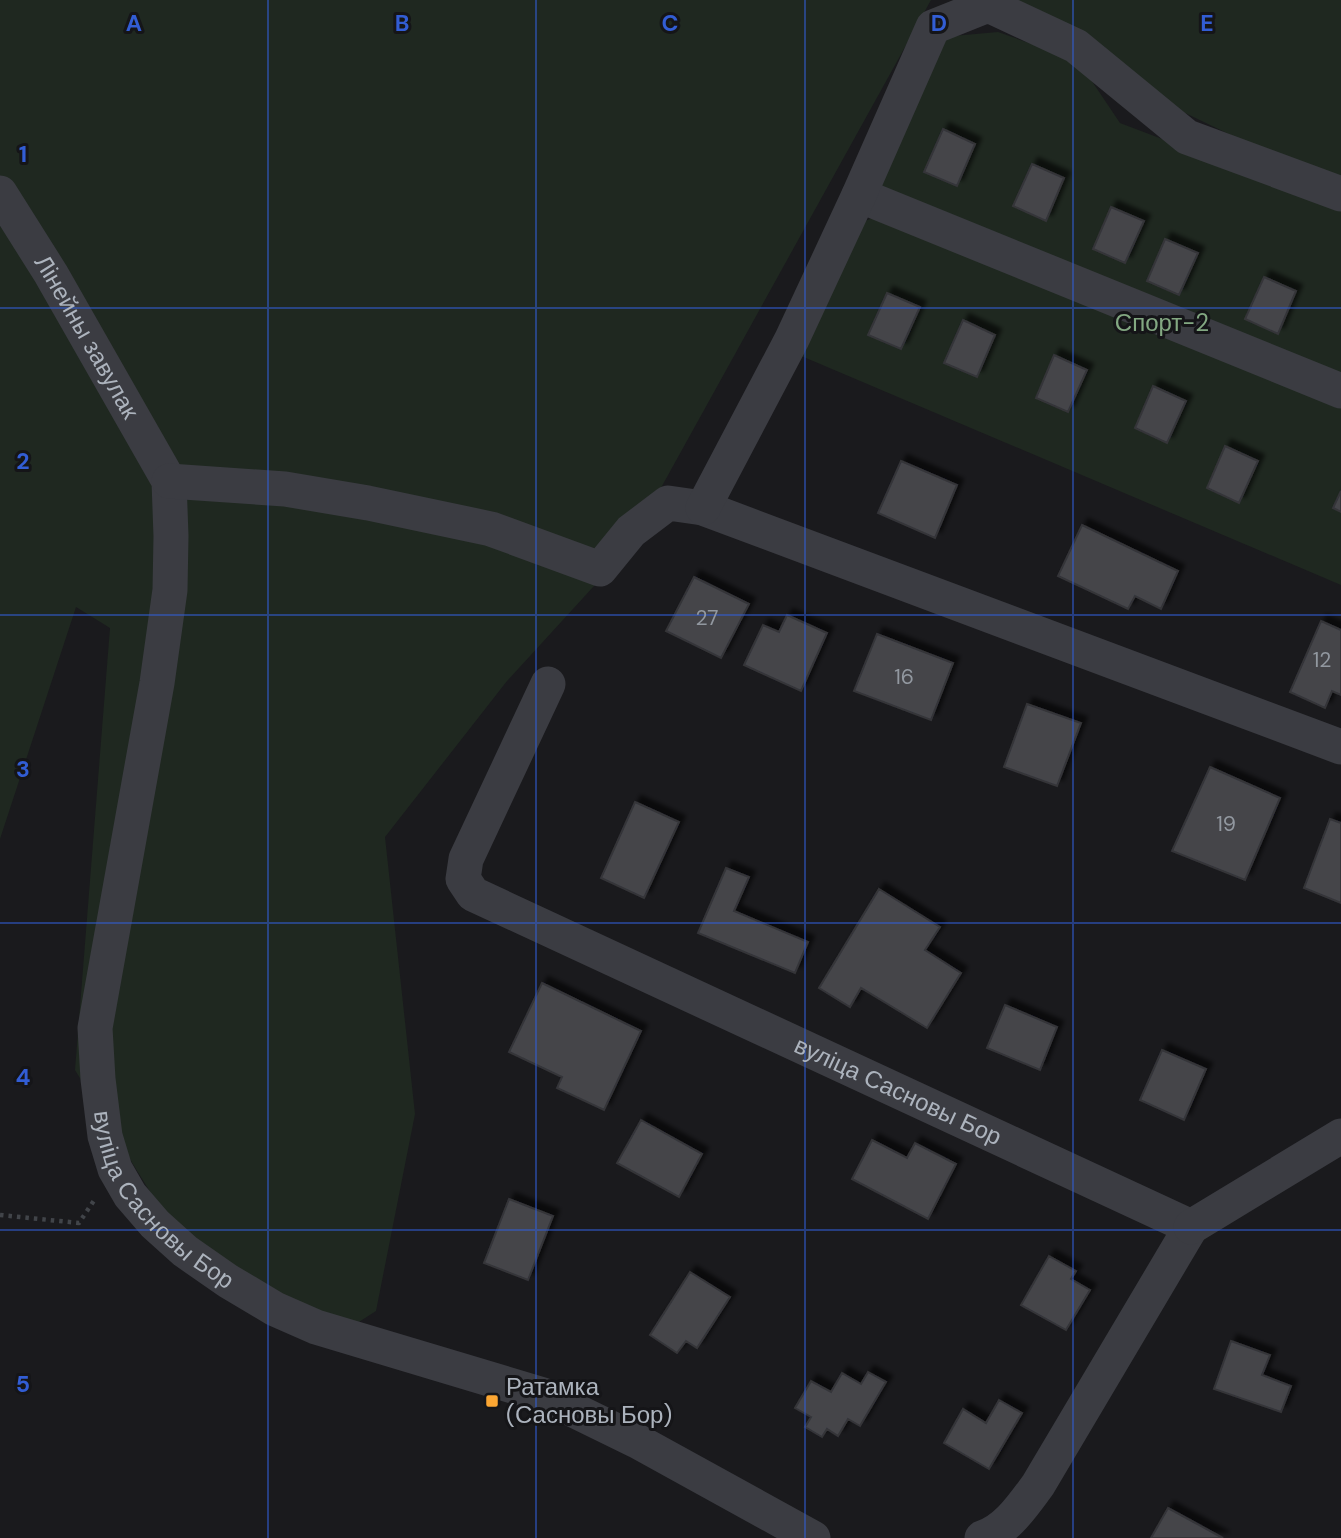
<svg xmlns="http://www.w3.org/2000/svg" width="1341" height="1538" viewBox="0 0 1341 1538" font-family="'DM Sans',sans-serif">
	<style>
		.green { fill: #1f2820 }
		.building { fill: #44454a; stroke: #343439; stroke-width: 2; filter: url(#shadow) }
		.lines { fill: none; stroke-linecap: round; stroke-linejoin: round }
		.path { stroke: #414449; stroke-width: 4.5; stroke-dasharray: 3.5 5; stroke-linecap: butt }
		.minor { stroke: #3b3c42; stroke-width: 35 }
		.grid { fill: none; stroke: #325dd4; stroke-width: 2; stroke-opacity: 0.55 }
		.poi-dot { fill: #fba633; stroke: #151518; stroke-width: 2.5 }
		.labels { text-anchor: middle; stroke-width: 6; stroke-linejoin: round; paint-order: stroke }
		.number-label { font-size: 21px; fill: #9298a0 }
		.park-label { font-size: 24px; fill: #83a882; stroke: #151518 }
		.street-label { font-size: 24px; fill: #acb3bd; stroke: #151518 }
		.poi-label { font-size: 24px; fill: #acb3bd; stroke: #151518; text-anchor: start }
		.grid-label { font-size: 23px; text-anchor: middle; font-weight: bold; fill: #325dd4; stroke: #151518; stroke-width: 6; stroke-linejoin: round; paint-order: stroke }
	</style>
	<defs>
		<filter id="shadow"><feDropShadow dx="6" dy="-6" stdDeviation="2" flood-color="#0009"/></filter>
	</defs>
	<rect width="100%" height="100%" fill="#1a1a1d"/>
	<!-- green -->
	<path class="green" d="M0 0H931L626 551 507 681 385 837 415 1114 376 1311 351 1327 328 1318 212 1257 157 1203 75 1070 110 628 76 607 0 839Z
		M985 0H1341V188L1079 62 1120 123 1341 207V585L799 355 854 226 879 215V176L942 37 998 32 1060 54Z"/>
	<!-- building -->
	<path class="building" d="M943 129 975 144 957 186 924 172Z
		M1032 164 1064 178 1046 221 1013 206Z
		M1111 207 1144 221 1125 263 1093 249Z
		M1165 239 1198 253 1179 295 1147 281Z
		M1264 277 1296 291 1278 334 1245 319Z
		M887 293 920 307 901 349 868 335Z
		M963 320 995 335 977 377 944 363Z
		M1054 355 1087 370 1068 412 1036 398Z
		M1153 386 1186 401 1167 443 1135 428Z
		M1225 446 1258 461 1239 503 1207 488Z
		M901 461 957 485 935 538 878 513Z
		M1341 491V512L1333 508Z
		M1082 525 1178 571 1161 609 1135 596 1128 609 1058 576Z
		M694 577 749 604 721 658 666 631Z
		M787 615 827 633 801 691 744 665 763 625 779 632Z
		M1321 621 1341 630V695L1332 691 1325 708 1290 692Z
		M877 634 953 663 931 720 854 691Z
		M1027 704 1081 723 1057 786 1004 767Z
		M1210 767 1280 798 1245 880 1172 851Z
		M635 802 679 822 644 898 601 878Z
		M1330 819 1341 823V903L1304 888Z
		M726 868 749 877 734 911 808 942 795 973 698 933Z
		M879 889 940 927 925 950 961 973 927 1028 861 988 850 1007 819 988Z
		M542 983 641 1031 604 1110 557 1088 562 1077 509 1052Z
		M1005 1005 1057 1027 1040 1070 987 1048Z
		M1162 1050 1206 1069 1184 1120 1140 1100Z
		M641 1120 702 1154 679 1197 617 1163Z
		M872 1140 907 1158 915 1143 956 1164 928 1219 852 1179Z
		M509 1199 553 1216 528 1280 484 1263Z
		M1049 1256 1076 1271 1071 1279 1090 1290 1066 1330 1021 1305Z
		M690 1272 730 1297 697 1348 686 1341 677 1353 650 1335Z
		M1231 1341 1270 1355 1262 1375 1291 1386 1281 1412 1214 1389Z
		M868 1372 886 1382 860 1426 848 1419 838 1436 827 1429 822 1437 805 1427 811 1417 795 1408 811 1381 831 1392 842 1373 861 1384Z
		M999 1400 1022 1413 989 1469 944 1443 963 1409 986 1423Z
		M1168 1508 1223 1538H1151Z"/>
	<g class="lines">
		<!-- path -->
		<path class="path" d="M0 1215 79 1223 95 1199"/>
		<!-- minor -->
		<g class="minor">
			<path id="s1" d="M0 193 51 274 169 481 171 536 170 590 157 683 95 1028 98 1079 105 1136 115 1169 130 1195 155 1224 185 1251 228 1281 275 1309 316 1327 543 1395 637 1441 813 1538"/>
			<path d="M859 195 1341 391"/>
			<path d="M169 481 285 489 368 503 491 529 600 569 631 531 668 503 703 508 1341 747"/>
			<path d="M703 508 792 339 859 195 933 27 988 5 1076 46 1187 137 1341 194"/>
			<path id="s2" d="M548 684 466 859 463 879 473 894 1191 1227 1038 1485C1023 1505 1007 1530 982 1538"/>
			<path d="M1191 1227 1341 1136"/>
		</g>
	</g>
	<!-- grid -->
	<path class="grid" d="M268 0V1538M536 0V1538M805 0V1538M1073 0V1538M0 308H1341M0 615H1341M0 923H1341M0 1230H1341"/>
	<!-- markers -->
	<rect class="poi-dot" x="485" y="1394" width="14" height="14" rx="3.5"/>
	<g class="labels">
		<!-- number labels -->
		<g class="number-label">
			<text x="707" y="625">27</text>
			<text x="1322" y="667">12</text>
			<text x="904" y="684">16</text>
			<text x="1226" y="831">19</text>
		</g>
		<!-- park labels -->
		<g class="park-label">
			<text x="1162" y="331">Спорт-2</text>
		</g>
		<!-- street labels -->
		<g class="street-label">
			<text dy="8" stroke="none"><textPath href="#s1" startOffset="168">Лінейны завулак</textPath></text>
			<text dy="8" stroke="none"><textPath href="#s2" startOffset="700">вуліца Сасновы Бор</textPath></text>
			<text dy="8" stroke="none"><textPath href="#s1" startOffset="1083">вуліца Сасновы Бор</textPath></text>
		</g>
		<!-- poi labels -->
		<g class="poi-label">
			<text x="506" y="1395">Ратамка<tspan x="506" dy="28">(Сасновы Бор)</tspan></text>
		</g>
	</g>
	<g class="grid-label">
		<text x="134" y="31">A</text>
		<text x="402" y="31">B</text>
		<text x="670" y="31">C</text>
		<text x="939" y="31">D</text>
		<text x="1207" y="31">E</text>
		<text x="23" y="162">1</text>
		<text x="23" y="469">2</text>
		<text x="23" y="777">3</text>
		<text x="23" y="1085">4</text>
		<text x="23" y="1392">5</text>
	</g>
</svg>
